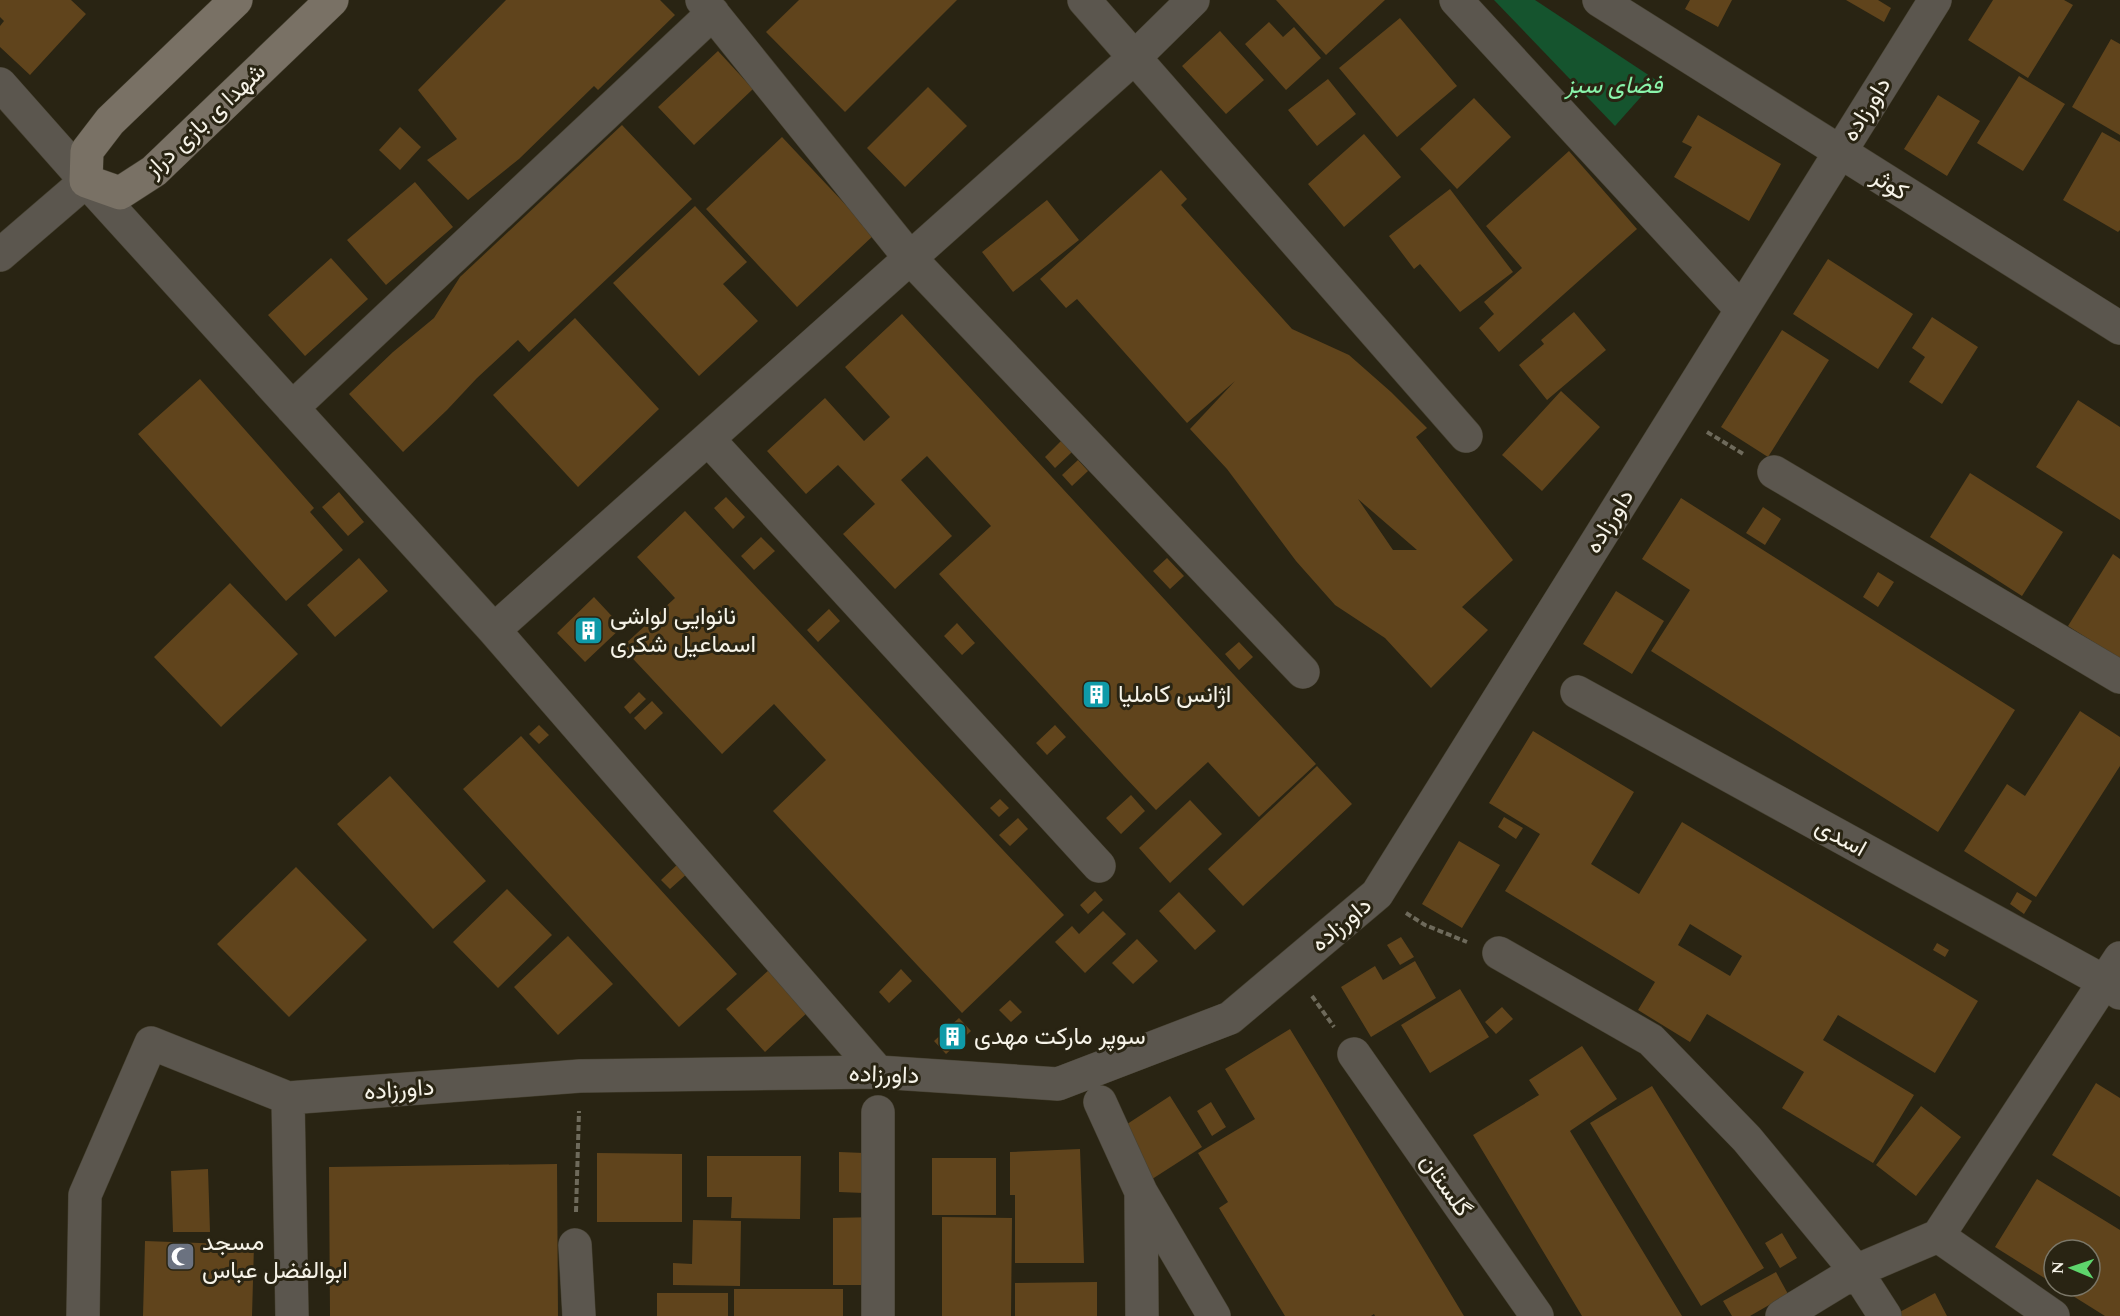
<svg xmlns="http://www.w3.org/2000/svg" width="2120" height="1316" viewBox="0 0 2120 1316" font-family="Spectral,Vazirmatn,serif">
	<style>
		.green { fill: #15542e }
		.building { fill: #60441c; fill-rule: evenodd }
		.lines { fill: none; stroke-linecap: round; stroke-linejoin: round }
		.street-casing { stroke: #464131; stroke-width: 34 }
		.secondary-casing { stroke: #464131; stroke-width: 34 }
		.path { stroke: #6e6a5b; stroke-width: 4; stroke-dasharray: 6 3; stroke-linecap: butt }
		.street { stroke: #5b564e; stroke-width: 33 }
		.secondary { stroke: #797165; stroke-width: 33 }
		.labels { text-anchor: middle; stroke-width: 6; stroke-linejoin: round; paint-order: stroke }
		.park-label { font-size: 24px; font-style: italic; fill: #8af4ab; stroke: #292413 }
		.street-label { font-size: 24px; fill: #f6f3e8; stroke: #292413 }
		.poi-label { font-size: 24px; fill: #f6f3e8; stroke: #292413; text-anchor: start }
	</style>
	<rect width="100%" height="100%" fill="#292413"/>
	<!-- green -->
	<path class="green" d="M1494 0H1535L1656 80 1615 126Z"/>
	<!-- building -->
	<path class="building" d="M0 0H71L86 14 30 75 0 47V26L4 21 0 17Z
		M506 0H660L675 15 598 90 594 86 519 159 468 200 427 160 457 139 418 90Z
		M799 0H957L845 112 766 32Z
		M1276 0H1385L1326 55Z
		M1690 0H1732L1718 27 1685 9Z
		M1846 0H1878L1891 8 1884 22Z
		M1993 0H2064L2073 5 2028 78 1968 40Z
		M1400 18 1457 86 1397 137 1339 68Z
		M1269 22 1283 37 1294 27 1321 58 1286 90 1245 44Z
		M1220 31 1264 80 1226 114 1182 66Z
		M2111 39 2120 44V135L2072 107Z
		M718 51 753 89 694 145 658 107Z
		M2019 76 2065 104 2023 171 1977 143Z
		M1328 79 1356 114 1317 146 1288 110Z
		M928 87 967 126 905 187 867 148Z
		M1938 95 1980 121 1947 176 1904 149Z
		M1474 98 1511 137 1457 189 1420 149Z
		M1698 115 1781 164 1749 221 1674 177 1692 147 1682 142Z
		M622 125 692 199 529 352 518 340 477 378 447 410 403 452 349 394 393 352 434 318 460 277Z
		M400 127 421 147 400 170 379 150Z
		M2102 132 2120 142V230L2118 232 2063 200Z
		M1364 134 1401 177 1344 227 1308 184Z
		M782 137 874 235 797 307 706 209Z
		M1569 151 1637 229 1499 352 1479 328 1494 314 1484 302 1522 268 1486 226Z
		M1161 170 1187 199 1181 205 1292 329 1349 355 1391 392 1427 428 1416 437 1513 560 1462 607 1488 630 1431 688 1385 638 1335 605 1296 561 1227 469 1190 429 1235 381 1187 423 1077 299 1066 308 1040 279ZM1358 499 1417 550H1393Z
		M415 182 453 227 386 285 347 240Z
		M1450 189 1513 272 1460 312 1420 264 1414 269 1389 236Z
		M1047 200 1079 240 1013 292 982 252Z
		M695 206 747 262 723 284 758 321 699 376 613 283Z
		M331 258 368 299 305 356 268 315Z
		M1828 259 1913 314 1878 369 1793 314Z
		M1574 312 1606 350 1547 400 1519 365 1544 344 1541 340Z
		M902 314 1316 764 1259 817 1208 762 1156 810 1124 776 939 574 991 526 927 456 901 480 952 536 895 589 843 534 875 504 838 465 806 494 767 451 825 398 864 441 890 417 845 367Z
		M1932 317 1978 347 1942 404 1909 382 1925 357 1912 348Z
		M575 318 659 409 578 487 493 395Z
		M1782 330 1829 360 1768 457 1721 427Z
		M200 379 314 508 310 512 343 550 286 601 138 434Z
		M1561 391 1600 427 1542 491 1502 455Z
		M2078 400 2120 427V520L2036 467Z
		M1062 440 1072 452 1055 468 1045 457Z
		M1078 460 1088 471 1072 486 1062 475Z
		M1970 473 2063 532 2022 596 1930 537Z
		M339 492 364 522 348 536 322 507Z
		M726 497 745 517 733 529 714 508Z
		M1681 498 2015 710 1938 832 1651 651 1690 590 1642 559Z
		M1763 507 1781 519 1765 545 1746 533Z
		M685 511 1064 915 962 1013 773 811 826 760 774 704 722 754 622 647 675 598 637 557Z
		M761 537 775 551 754 570 741 556Z
		M2113 554 2120 559V659L2068 626Z
		M359 558 388 591 335 637 307 605Z
		M1167 558 1184 576 1170 589 1153 571Z
		M1878 572 1894 582 1878 607 1863 597Z
		M230 583 298 654 221 727 154 657Z
		M1616 591 1664 621 1632 674 1583 644Z
		M594 597 622 627 585 662 557 633Z
		M829 609 840 621 818 642 807 630Z
		M957 623 975 643 962 655 944 636Z
		M1239 642 1253 657 1239 670 1225 654Z
		M639 692 646 699 630 714 624 707Z
		M652 701 663 713 645 730 634 718Z
		M2080 711 2120 737V766L2036 897 1964 851 2007 784 2025 796Z
		M539 725 549 735 539 744 529 734Z
		M1055 725 1066 737 1047 755 1036 743Z
		M1533 731 1634 792 1591 864 1639 894 1682 822 1978 1001 1935 1073 1838 1015 1823 1040 1914 1095 1873 1163 1782 1108 1804 1072 1707 1014 1690 1042 1638 1010 1655 982 1505 891 1540 834 1489 803ZM1690 924 1742 956 1730 976 1678 945Z
		M521 736 737 974 679 1027 463 789Z
		M1317 766 1352 804 1243 906 1208 869Z
		M390 776 486 881 433 929 337 824Z
		M1131 795 1145 811 1121 834 1106 818Z
		M1000 799 1009 808 999 817 990 808Z
		M1190 800 1222 834 1170 883 1139 848Z
		M1504 817 1523 828 1516 839 1498 827Z
		M1018 818 1028 829 1010 846 999 835Z
		M1459 841 1500 865 1462 928 1422 904Z
		M680 862 689 872 670 889 661 880Z
		M296 867 367 940 289 1017 217 944Z
		M507 889 552 935 498 988 453 942Z
		M1095 891 1103 900 1088 914 1080 905Z
		M1179 892 1216 931 1195 950 1159 911Z
		M2017 892 2032 901 2024 914 2010 904Z
		M1103 911 1126 934 1085 973 1055 942 1072 926 1079 934Z
		M568 936 613 984 558 1035 514 987Z
		M1401 937 1414 957 1400 965 1387 945Z
		M1137 939 1158 961 1133 984 1112 963Z
		M1937 943 1949 950 1945 957 1933 950Z
		M1415 961 1436 998 1371 1037 1341 987 1375 966 1383 980Z
		M770 969 809 1011 765 1052 726 1009Z
		M901 969 912 981 889 1003 879 992Z
		M1460 989 1489 1037 1430 1073 1401 1025Z
		M1010 1000 1022 1012 1011 1022 999 1010Z
		M1502 1007 1513 1019 1496 1034 1485 1022Z
		M959 1018 971 1031 946 1054 934 1041Z
		M1290 1029 1320 1078 1464 1316H1375L1374 1314 1371 1316H1285L1219 1208 1228 1202 1198 1153 1255 1119 1225 1069Z
		M1582 1046 1617 1099 1570 1131 1682 1316H1582L1473 1135 1539 1095 1529 1080Z
		M2096 1083 2120 1098V1197L2052 1155Z
		M1652 1086 1764 1268 1701 1306 1590 1123Z
		M1170 1096 1202 1147 1146 1183 1115 1132Z
		M1211 1102 1226 1127 1212 1136 1197 1111Z
		M1921 1106 1961 1137 1916 1196 1876 1165Z
		M1080 1149 1084 1263H1015V1195H1010V1152Z
		M839 1152 864 1153V1193L839 1192Z
		M597 1153 682 1154V1222H597Z
		M707 1156H801L800 1219 731 1218 732 1197H707Z
		M932 1158H996V1215H932Z
		M557 1164 558 1316H330L329 1167Z
		M208 1169 210 1232H173L171 1171Z
		M2037 1179 2120 1230V1316H2105L2057 1286H2090V1250H2054V1284L1995 1247Z
		M878 1217V1285H833V1218Z
		M942 1217 1012 1218 1011 1316H942Z
		M693 1220 741 1221 740 1286 673 1285V1263L692 1264Z
		M1782 1233 1797 1258 1780 1268 1765 1243Z
		M145 1241 254 1245 252 1316H143Z
		M1776 1272 1788 1294 1750 1316H1732L1723 1301Z
		M1097 1282V1316H1015V1283Z
		M734 1289H843V1316H734Z
		M657 1293H728V1316H657Z
		M1935 1293 1947 1316H1897L1896 1314Z"/>
	<g class="lines">
		<defs>
			<path id="street" d="M702 0 910 258 1303 672
				M1084 0 1466 436
				M1456 0 1741 309
				M1599 0 2120 328
				M0 84 86 181 494 630 878 1072
				M0 255 86 181
				M292 408 713 13
				M708 439 1099 866
				M1774 472 2120 677
				M494 630 1135 57 1193 0
				M1577 692 2105 982 2120 993
				M1499 953 1651 1040 1747 1139 1856 1271 1885 1316
				M1354 1054 1537 1316
				M288 1098 292 1316
				M1100 1102 1141 1192 1214 1316
				M878 1112V1316
				M1141 1194 1142 1316
				M1938 1236 2053 1316
				M575 1245 579 1316
				M83 1316 85 1195 151 1043 288 1098 580 1076 878 1072 1058 1084 1230 1018 1377 894 1935 0
				M1782 1316 1856 1271 1938 1236 2120 958"/>
			<path id="secondary" d="M236 0 110 121 87 151 86 181 120 193 154 171 332 0"/>
		</defs>
		<!-- street casing -->
		<use href="#street" class="street-casing"/>
		<!-- secondary casing -->
		<use href="#secondary" class="secondary-casing"/>
		<!-- path -->
		<path class="path" d="M1707 432 1745 455
			M1406 913 1425 925 1467 942
			M1312 996 1334 1027
			M576 1212 579 1111"/>
		<!-- street -->
		<use href="#street" class="street"/>
		<!-- secondary -->
		<use href="#secondary" class="secondary"/>
	</g>
	<!-- icons -->
	<defs>
		<symbol id="building-square" viewBox="-11 -11 22 22"><rect x="-9" y="-9" width="18" height="18" rx="4" fill="#0f9aa8" stroke="#292413"/><path d="M-4-6H4V6H1V3H-1V6H-4ZM-2.5-4.3h1.7v1.8h-1.7ZM.8-4.3h1.7v1.8H.8ZM-2.5-1h1.7V.8h-1.7ZM.8-1h1.7V.8H.8Z" fill="#fff"/></symbol>
		<symbol id="mosque-square" viewBox="-11 -11 22 22"><rect x="-9" y="-9" width="18" height="18" rx="4" fill="#6b7280" stroke="#292413"/><path d="M3.5-4.9A6 6 0 1 0 3.5 4.9A5 5 0 1 1 3.5-4.9Z" fill="#fff"/></symbol>
	</defs>
	<g fill-rule="evenodd">
		<use href="#building-square" x="572" y="614" width="33" height="33"/>
		<use href="#building-square" x="1080" y="678" width="33" height="33"/>
		<use href="#building-square" x="936" y="1020" width="33" height="33"/>
		<use href="#mosque-square" x="164" y="1240" width="33" height="33"/>
	</g>
	<g class="labels">
		<!-- park labels -->
		<g class="park-label">
			<text x="1614" y="93">فضای سبز</text>
		</g>
		<!-- street labels -->
		<g class="street-label">
			<text transform="translate(1866 109) rotate(-58)" y="8">داورزاده</text>
			<text transform="translate(205 120) rotate(-43)" y="8">شهدا ی بازی دراز</text>
			<text transform="translate(1890 184) rotate(32)" y="8">کوثر</text>
			<text transform="translate(1609 521) rotate(-58)" y="8">داورزاده</text>
			<text transform="translate(1841 837) rotate(29)" y="8">اسدی</text>
			<text transform="translate(1341 924) rotate(-40)" y="8">داورزاده</text>
			<text transform="translate(884 1074) rotate(2)" y="8">داورزاده</text>
			<text transform="translate(399 1089) rotate(-4)" y="8">داورزاده</text>
			<text transform="translate(1446 1185) rotate(55)" y="8">گلستان</text>
		</g>
		<!-- poi labels -->
		<g class="poi-label">
			<text x="610" y="624">نانوایی لواشی<tspan x="610" dy="28">اسماعیل شکری</tspan></text>
			<text x="1118" y="702">اژانس کاملیا</text>
			<text x="974" y="1044">سوپر مارکت مهدی</text>
			<text x="202" y="1250">مسجد<tspan x="202" dy="28">ابوالفضل عباس</tspan></text>
		</g>
	</g>
	<!-- north arrow -->
	<g transform="translate(2072 1268) rotate(272)"><circle r="28" fill="#292413" stroke="#7b7768" stroke-width="1.5"/>
	<path d="M0-4.5L10 22L0 15L-10 22Z" fill="#5ed56c"/>
	<text y="-9" font-size="16" font-weight="bold" text-anchor="middle" fill="#f6f3e8">N</text>
	</g>
</svg>
